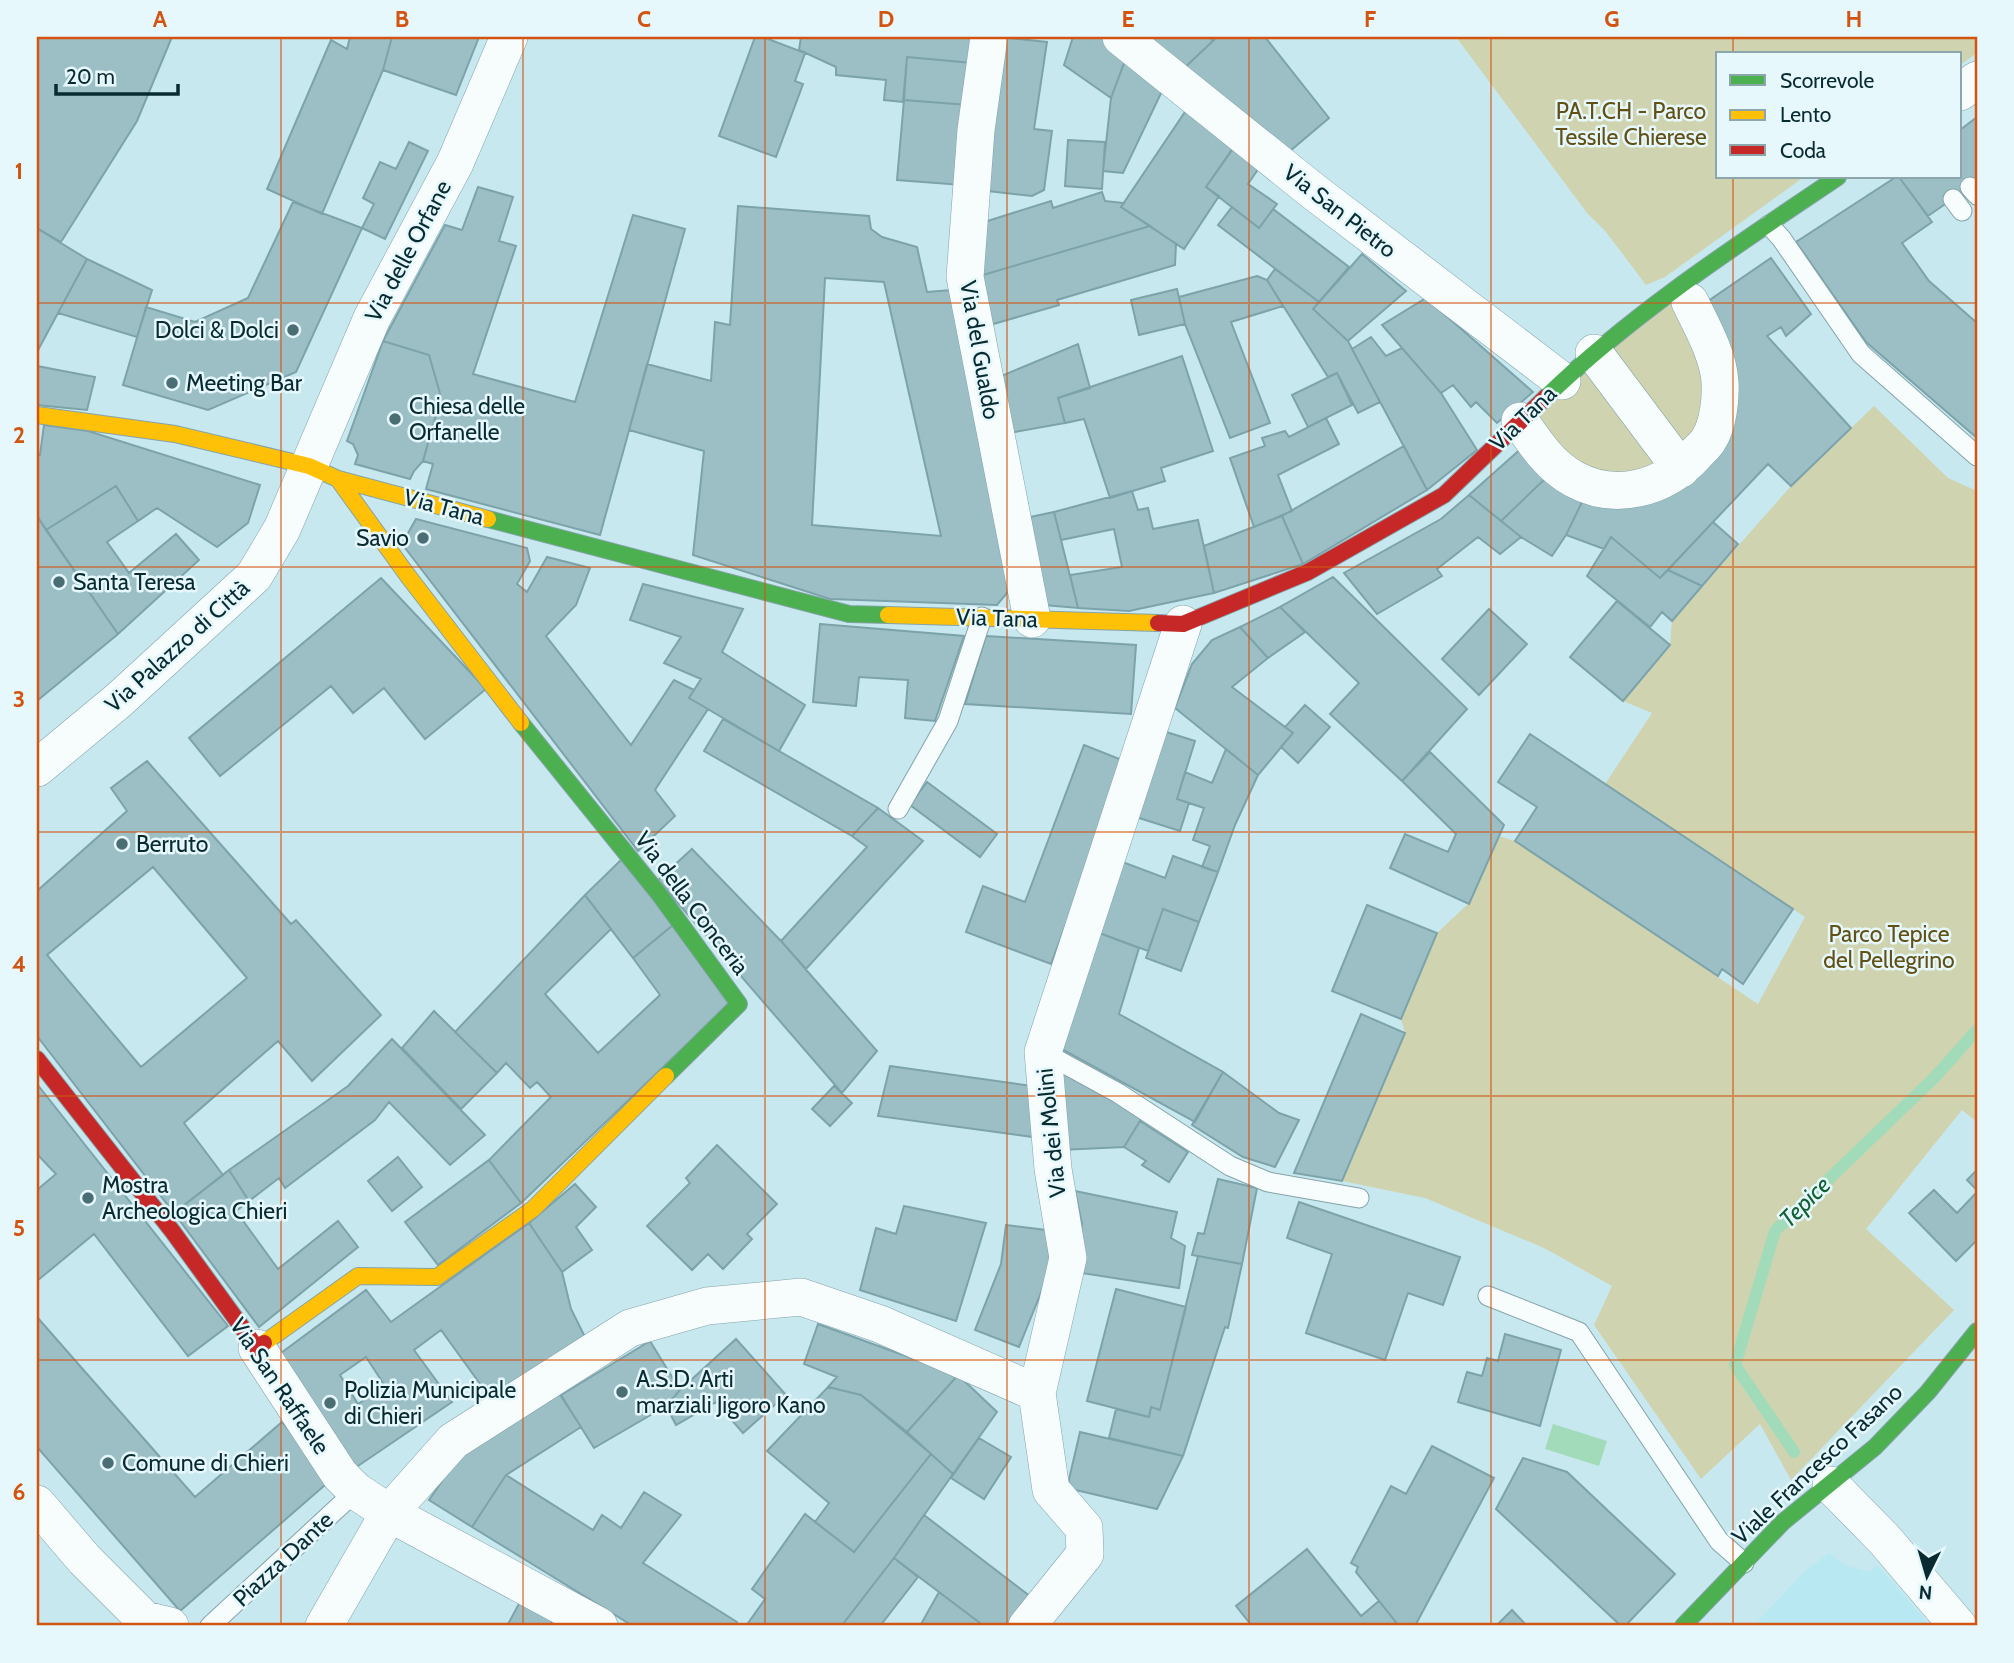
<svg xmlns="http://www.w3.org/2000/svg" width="2014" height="1663" viewBox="0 0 2014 1663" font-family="Cabin,sans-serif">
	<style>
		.built { fill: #b8e9f3 }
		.green { fill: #d0d3b0 }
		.water { fill: #a1dbb9 }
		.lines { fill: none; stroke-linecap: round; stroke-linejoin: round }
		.stream { stroke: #a1dbb9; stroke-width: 12 }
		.building { fill: #9cbfc6; stroke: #7ca3aa; stroke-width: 2; fill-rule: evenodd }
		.lane-casing { stroke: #84a3a9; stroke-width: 21 }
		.street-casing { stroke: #84a3a9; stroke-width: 38 }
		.fast-casing { stroke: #84a3a9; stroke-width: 18 }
		.slow-casing { stroke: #84a3a9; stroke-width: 18 }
		.jam-casing { stroke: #84a3a9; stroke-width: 18 }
		.lane { stroke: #f7fcfd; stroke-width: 19 }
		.street { stroke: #f7fcfd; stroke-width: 37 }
		.fast { stroke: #4caf50; stroke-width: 16 }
		.slow { stroke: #ffc107; stroke-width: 16 }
		.jam { stroke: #c62828; stroke-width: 16 }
		.grid { fill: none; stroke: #d25410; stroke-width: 2; stroke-opacity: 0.55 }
		.poi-dot { fill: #4b6d74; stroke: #e6f8fc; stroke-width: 2.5 }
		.labels { text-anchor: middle; stroke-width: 5; stroke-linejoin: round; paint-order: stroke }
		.park-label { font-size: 23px; fill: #625015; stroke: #e6f8fc }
		.street-label { font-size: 23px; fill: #082b32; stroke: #e6f8fc }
		.poi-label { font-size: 23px; fill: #082b32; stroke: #e6f8fc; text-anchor: start }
		.water-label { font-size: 24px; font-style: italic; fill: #136133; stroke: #e6f8fc }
		.neatline { fill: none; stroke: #d25410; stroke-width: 2.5 }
		.grid-label { font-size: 23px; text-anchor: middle; font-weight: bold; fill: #d25410 }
	</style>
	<rect width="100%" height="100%" fill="#c8e8ef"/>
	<!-- built -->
	<path class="built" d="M1829 1553 1847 1566 1869 1572 1877 1565 1931 1626H1753L1806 1570Z"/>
	<!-- green -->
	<path class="green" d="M1456 37H1977V53L1960 65V54H1718V177H1804L1665 277 1646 285 1606 232 1587 213Z
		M1674 289 1711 348 1709 440 1610 491 1520 421Z
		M1874 406 1948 478 1977 491V1122L1962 1110 1866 1229 1954 1310 1791 1480 1760 1424 1701 1479 1594 1325 1612 1286 1544 1248 1425 1198 1342 1181 1405 1033 1401 1019 1437 933 1469 903 1499 836 1515 841 1758 1004 1805 917 1605 784 1652 713 1623 701 1670 645 1672 621 1791 486Z"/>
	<!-- water -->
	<path class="water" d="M1553 1424 1607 1441 1599 1466 1545 1449Z"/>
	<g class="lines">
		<!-- stream -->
		<path class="stream" d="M1794 1452 1735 1365 1775 1231 1935 1077 1977 1030"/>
	</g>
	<!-- building -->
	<path class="building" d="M37 37H172L137 121 61 242 37 228Z
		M350 37H392L383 70 322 214 267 189 331 40 347 49Z
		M392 37H479L456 95 383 70Z
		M755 37H763L805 53 795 81 803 84 776 157 719 136Z
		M801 37H974L972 63 907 57 903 102 884 100 886 80 836 75V67L799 50Z
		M999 37 1047 42 1034 129 1052 131 1044 190 1032 196 980 190Z
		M1073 37H1102L1126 58 1111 98 1064 65Z
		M1132 37H1209L1213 41 1178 74Z
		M1217 37H1265L1329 118 1283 157 1178 74Z
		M907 57 972 63 968 105 904 100Z
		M1126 58 1163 89 1123 173 1103 171 1111 98Z
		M904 100 968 105 962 185 897 180Z
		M1187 109 1237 142 1206 187 1219 196 1184 249 1121 207Z
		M1977 117V182L1928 216 1899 177H1960V130Z
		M1068 140 1105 142 1102 189 1065 186Z
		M409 142 428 151 385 239 362 228 374 204 363 198 380 162 396 169Z
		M1235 146 1261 165 1248 184 1277 204 1259 228 1206 187Z
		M1896 177H1899L1932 222 1902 243 1929 281 1977 323V438L1866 342 1796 242Z
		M478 187 513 197 499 241 516 246 473 374 575 402 633 215 685 229 600 535 426 489 433 464 423 461 441 397 429 355 383 341 445 225 462 230Z
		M1102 192 1105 201 1124 203 1121 207 1150 226 976 277 978 224 1051 201 1053 208Z
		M293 202 362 228 296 372 208 410 123 385 146 307 195 322 248 298Z
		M738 206 869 216 871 229 882 237 917 247 927 292 951 290 1017 581 997 605 830 599 693 555 704 451 629 430 647 364 711 381 715 322 730 325ZM825 278 884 282 941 536 812 525Z
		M1232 207 1259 228 1273 209 1349 267 1319 302 1218 225Z
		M1150 226 1176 244 1175 265 1057 300 1059 305 990 325 976 277Z
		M38 229 87 259 37 352V232Z
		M1362 254 1406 291 1348 341 1313 309Z
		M1771 258 1811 314 1786 336 1781 327 1767 336 1851 428 1791 486 1768 464 1660 578 1611 537 1604 549 1566 535 1585 496 1725 435 1698 308Z
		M87 259 152 290 137 337 58 313Z
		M1275 269 1319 302 1313 309 1348 341 1380 402 1358 413 1337 373 1328 377 1267 280Z
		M1257 276 1267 280 1283 306 1231 322 1270 423 1230 438 1185 324 1179 297Z
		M1177 289 1185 324 1139 335 1131 300Z
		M1426 298 1533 392 1497 423 1476 402 1471 407 1453 385 1441 393 1382 325Z
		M1371 337 1386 356 1402 348 1441 393 1477 450 1427 490 1352 349Z
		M383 341 429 355 441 397 423 461 414 471 410 479 355 464 358 455 353 444 347 441Z
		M1078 344 1090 388 1058 398 1065 423 1004 434 994 379Z
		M1182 356 1213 451 1161 468 1165 481 1110 498 1084 419 1065 423 1058 398Z
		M37 366 95 377 87 410 37 405Z
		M1337 373 1352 405 1308 427 1292 395Z
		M1326 418 1339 444 1278 475 1292 511 1254 527 1230 458 1265 446 1262 438 1285 431 1289 437Z
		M44 425 88 431 260 485 248 523 217 547 157 508 138 521 116 486 46 530 37 516V456L40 455Z
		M1404 446 1427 490 1303 564 1282 516Z
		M1524 446 1548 476 1501 521 1469 495Z
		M1548 476 1585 496 1566 535 1552 556 1521 537 1501 521Z
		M116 486 138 521 107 542 129 573 176 534 199 560 118 634 46 530Z
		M1132 491 1138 510 1148 508 1153 529 1198 520 1214 593 1129 611 1078 608 1070 575 1122 567 1114 529 1061 540 1054 512Z
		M1469 495 1521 537 1500 554 1478 537 1437 569 1442 576 1377 614 1344 573 1441 519Z
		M1054 512 1078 608 1032 604 1016 520Z
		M37 516 118 634 37 701Z
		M1282 516 1303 564 1214 593 1204 546Z
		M416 519 527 548 530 561 517 584 527 592 547 557 590 568 576 605 546 636 631 745 674 680 694 690 689 698 708 709 655 790 675 816 638 851 402 544Z
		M1713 522 1738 544 1702 586 1668 570Z
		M1611 537 1660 578 1668 570 1702 586 1672 621 1662 612 1650 627 1587 576Z
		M1333 577 1467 709 1402 781 1330 714 1359 683 1280 607Z
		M381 578 486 689 425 739 384 688 353 713 331 686 220 776 189 738Z
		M643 584 743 609 722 652 805 705 779 751 689 698 701 679 664 663 681 637 630 620Z
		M1617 601 1670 645 1623 701 1570 657Z
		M1280 607 1305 632 1268 658 1240 627Z
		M1489 609 1527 644 1479 695 1442 659Z
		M820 624 964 636 935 721 905 718 908 680 859 677 856 706 813 702Z
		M1240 627 1268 658 1232 687 1293 733 1258 775 1175 708 1192 664 1212 640Z
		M986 636 1136 645 1131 714 965 704Z
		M1305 705 1330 727 1298 763 1281 747 1293 733 1285 727Z
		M723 719 779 751 878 808 852 836 704 751Z
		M1163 731 1195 741 1177 799 1189 803 1180 831 1136 817Z
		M1530 734 1793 909 1743 984 1722 969 1718 976 1515 841 1537 807 1498 782Z
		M1084 745 1127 762 1051 964 966 932 983 886 1025 902Z
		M1226 749 1258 775 1235 825 1218 872 1202 867 1210 846 1193 840 1204 808 1177 799 1185 772 1212 783Z
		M1430 752 1504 825 1469 904 1390 868 1405 834 1448 852 1456 834 1402 781Z
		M147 761 291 924 296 920 381 1015 312 1081 278 1041 184 1123 223 1175 174 1213 37 1036V891L127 811 111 788ZM153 867 247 978 141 1067 47 955Z
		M927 782 997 834 980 857 910 805Z
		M878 808 923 841 806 969 781 941 867 847 852 836Z
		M692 849 781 941 877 1051 842 1093 658 880Z
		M1173 856 1218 872 1199 922 1163 909 1148 951 1094 931 1120 861 1165 878Z
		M623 858 673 925 633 958 585 895Z
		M585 895 611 929 545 994 598 1053 660 995 633 958 673 925 729 1004 521 1203 489 1160 551 1097 537 1082 530 1088 506 1063 497 1073 455 1032Z
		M1367 905 1437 933 1401 1019 1332 991Z
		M1163 909 1199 922 1181 971 1146 958Z
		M1094 931 1139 948 1119 1014 1223 1072 1195 1122 1056 1046Z
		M434 1011 497 1073 461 1109 402 1048Z
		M1361 1014 1405 1033 1342 1181 1294 1173Z
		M392 1039 485 1135 450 1165 389 1102 375 1120 285 1188 279 1178 249 1201 229 1170 348 1086Z
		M890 1066 1032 1086 1033 1137 878 1116Z
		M1063 1070 1143 1116 1124 1147 1061 1150Z
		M1223 1072 1279 1113 1299 1120 1275 1167 1243 1157 1192 1125Z
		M37 1084 228 1326 188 1356 94 1234 37 1281V1190L56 1174 37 1154Z
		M834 1086 852 1103 830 1126 812 1109Z
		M1140 1121 1188 1152 1169 1182 1142 1165 1146 1161 1124 1147Z
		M717 1145 777 1204 747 1234 752 1239 723 1269 708 1254 692 1270 647 1226 690 1183 686 1178Z
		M398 1157 422 1187 392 1211 368 1181Z
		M489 1160 521 1203 438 1265 405 1222Z
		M229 1170 249 1201 236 1211 278 1269 338 1221 358 1247 259 1327 174 1213Z
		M1977 1170V1190L1967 1180Z
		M1218 1179 1257 1188 1242 1264 1192 1255 1198 1233 1204 1234Z
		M575 1184 596 1207 576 1227 592 1250 562 1272 529 1223Z
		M1934 1190 1957 1213 1977 1192V1240L1956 1261 1909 1213Z
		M1075 1191 1177 1212 1171 1238 1185 1246 1179 1288 1075 1272 1082 1224Z
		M1299 1202 1460 1257 1443 1305 1408 1293 1385 1360 1306 1333 1332 1254 1287 1238Z
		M904 1206 986 1223 956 1321 860 1290 876 1228 896 1234Z
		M529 1223 562 1272 571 1309 589 1345 496 1406 441 1330 414 1350 452 1402 355 1468 273 1359 366 1290 391 1322ZM366 1357 385 1386 358 1404 340 1375Z
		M1006 1225 1054 1231 1057 1253 1019 1347 975 1330 1001 1264Z
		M1198 1256 1242 1264 1228 1328 1225 1327 1183 1456 1109 1438 1116 1409 1149 1417 1151 1407 1160 1410Z
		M1116 1289 1186 1307 1160 1410 1151 1407 1149 1417 1087 1401Z
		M37 1317 195 1497 282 1422 332 1479 180 1611 37 1447Z
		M818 1324 958 1375 907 1432 861 1395 828 1387 837 1377 804 1364Z
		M1505 1334 1561 1350 1540 1426 1458 1402 1467 1372 1482 1376 1487 1358 1498 1361Z
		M736 1339 786 1395 743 1433 716 1402 676 1425 666 1406 680 1390Z
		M650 1341 680 1390 666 1406 594 1448 561 1395Z
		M958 1375 997 1412 953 1474 907 1432Z
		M828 1387 861 1395 931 1454 854 1552 815 1522 829 1503 767 1451Z
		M557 1390 581 1427 506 1475 472 1527 429 1500 460 1455Z
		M1080 1432 1183 1456 1157 1509 1067 1488Z
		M979 1438 1011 1457 984 1499 951 1478Z
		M1432 1446 1494 1478 1415 1626H1399L1356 1572 1358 1567 1351 1563 1391 1486 1406 1494Z
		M931 1454 953 1474 894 1558 843 1624 846 1626H746L765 1599 752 1589 805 1514 854 1552Z
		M1523 1458 1567 1472 1675 1574 1625 1626H1621L1496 1509Z
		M506 1475 593 1530 602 1515 621 1528 644 1492 681 1515 643 1563 737 1622 735 1626H633L472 1527Z
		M924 1515 1035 1600 1015 1626H984L894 1558Z
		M1307 1549 1361 1616 1379 1601 1399 1626H1252L1236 1606Z
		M894 1558 918 1577 880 1626H846L843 1624Z
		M939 1592 984 1626H920Z
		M521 1600 554 1618 549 1626H507Z
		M1512 1610 1527 1626H1496Z"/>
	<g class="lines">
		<defs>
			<path id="lane" d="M1970 187 1977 195
				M1953 199 1962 211
				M1769 225 1781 238 1861 354 1977 456
				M898 809 948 721 982 617
				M1043 1052 1118 1093 1230 1166 1268 1182 1359 1198
				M1488 1296 1579 1332 1719 1541 1744 1563
				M210 1626 356 1491"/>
			<path id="street" d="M989 37 976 130 965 277 1032 619
				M1121 37 1313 191 1562 381
				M1960 92 1977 80
				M1594 353 1681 469
				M1520 421C1535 443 1550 466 1574 479 1616 502 1664 488 1695 455 1699 450 1706 445 1709 439 1718 425 1721 399 1720 382 1718 354 1702 327 1690 302
				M37 768 119 700 254 576 282 529 372 318 455 163 509 37
				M257 1348 340 1475 356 1491 389 1513 599 1626
				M1831 1485 1884 1539 1958 1626
				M37 1504 84 1559 145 1620 170 1626
				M324 1626 389 1513 453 1441 630 1328 707 1306 801 1297 880 1324 1037 1393
				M1027 1626 1085 1554 1084 1528 1051 1490 1037 1393 1068 1258 1053 1169 1043 1052 1183 624"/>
			<path id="fast" d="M1546 397C1634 312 1737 245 1838 177
				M488 519 849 614 888 615
				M521 723 659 894 739 1004 666 1076
				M1683 1626 1783 1522 1875 1447 1928 1392 1977 1331"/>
			<path id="slow" d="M37 415 175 434 309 466 338 479 488 519
				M338 479 408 576 521 723
				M888 615 1158 623
				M264 1343 358 1276 437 1277 533 1209 666 1076"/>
			<path id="jam" d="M1158 623 1183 624 1308 572 1444 495 1546 397
				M37 1059 173 1232 257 1348 264 1343"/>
		</defs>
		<!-- lane casing -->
		<use href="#lane" class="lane-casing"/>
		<!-- street casing -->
		<use href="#street" class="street-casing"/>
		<!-- fast casing -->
		<use href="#fast" class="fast-casing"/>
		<!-- slow casing -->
		<use href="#slow" class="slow-casing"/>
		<!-- jam casing -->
		<use href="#jam" class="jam-casing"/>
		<!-- lane -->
		<use href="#lane" class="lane"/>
		<!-- street -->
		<use href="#street" class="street"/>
		<!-- fast -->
		<use href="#fast" class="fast"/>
		<!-- slow -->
		<use href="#slow" class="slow"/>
		<!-- jam -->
		<use href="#jam" class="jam"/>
	</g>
	<!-- grid -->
	<path class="grid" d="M281 37V1626M523 37V1626M765 37V1626M1007 37V1626M1249 37V1626M1491 37V1626M1733 37V54M1733 177V1626M37 303H1977M37 567H1977M37 832H1977M37 1096H1977M37 1360H1977"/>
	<!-- markers -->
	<g class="poi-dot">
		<circle cx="293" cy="330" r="7"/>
		<circle cx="172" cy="383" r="7"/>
		<circle cx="395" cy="419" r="7"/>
		<circle cx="423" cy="538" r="7"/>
		<circle cx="59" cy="582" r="7"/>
		<circle cx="122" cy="844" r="7"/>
		<circle cx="88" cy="1198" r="7"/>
		<circle cx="622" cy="1392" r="7"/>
		<circle cx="330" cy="1403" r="7"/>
		<circle cx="108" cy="1463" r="7"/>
	</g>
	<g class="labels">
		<!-- park labels -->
		<g class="park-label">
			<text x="1631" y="119">PA.T.CH - Parco<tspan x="1631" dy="26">Tessile Chierese</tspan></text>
			<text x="1889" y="942">Parco Tepice<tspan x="1889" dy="26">del Pellegrino</tspan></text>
		</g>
		<!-- street labels -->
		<g class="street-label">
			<text transform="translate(1340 211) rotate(38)" y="8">Via San Pietro</text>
			<text transform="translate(408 251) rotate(-62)" y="8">Via delle Orfane</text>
			<text transform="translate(980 350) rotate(80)" y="8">Via del Gualdo</text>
			<text transform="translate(1523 418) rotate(-44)" y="8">Via Tana</text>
			<text transform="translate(444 507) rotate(15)" y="8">Via Tana</text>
			<text transform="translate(997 618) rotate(2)" y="8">Via Tana</text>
			<text transform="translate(177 646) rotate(-42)" y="8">Via Palazzo di Città</text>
			<text transform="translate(692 903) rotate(53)" y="8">Via della Conceria</text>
			<text transform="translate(1051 1133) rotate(-96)" y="8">Via dei Molini</text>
			<text transform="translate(280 1386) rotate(56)" y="8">Via San Raffaele</text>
			<text transform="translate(1817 1464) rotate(-43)" y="8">Viale Francesco Fasano</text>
			<text transform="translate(283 1559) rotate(-43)" y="8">Piazza Dante</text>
		</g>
		<!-- poi labels -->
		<g class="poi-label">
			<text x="279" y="338" text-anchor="end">Dolci &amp; Dolci</text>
			<text x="186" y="391">Meeting Bar</text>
			<text x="409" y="414">Chiesa delle<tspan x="409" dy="26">Orfanelle</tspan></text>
			<text x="409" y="546" text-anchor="end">Savio</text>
			<text x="73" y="590">Santa Teresa</text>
			<text x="136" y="852">Berruto</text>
			<text x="102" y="1193">Mostra<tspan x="102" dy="26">Archeologica Chieri</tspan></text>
			<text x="636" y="1387">A.S.D. Arti<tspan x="636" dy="26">marziali Jigoro Kano</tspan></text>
			<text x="344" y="1398">Polizia Municipale<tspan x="344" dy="26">di Chieri</tspan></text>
			<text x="122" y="1471">Comune di Chieri</text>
		</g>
		<!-- water labels -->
		<g class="water-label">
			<text transform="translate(1805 1202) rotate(-45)" y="8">Tepice</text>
		</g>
	</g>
	<!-- border -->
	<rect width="2014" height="1663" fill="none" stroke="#e6f8fc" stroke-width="77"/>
	<!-- legend -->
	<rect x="1716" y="52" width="245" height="126" fill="#e6f8fc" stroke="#8da6ab" stroke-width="2"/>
	<rect x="1730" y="75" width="35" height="10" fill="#4caf50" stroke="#8da6ab" stroke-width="2"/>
	<text x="1780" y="88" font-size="21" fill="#082b32">Scorrevole</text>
	<rect x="1730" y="110" width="35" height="10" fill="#ffc107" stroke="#8da6ab" stroke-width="2"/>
	<text x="1780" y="122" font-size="21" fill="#082b32">Lento</text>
	<rect x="1730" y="145" width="35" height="10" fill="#c62828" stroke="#8da6ab" stroke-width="2"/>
	<text x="1780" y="158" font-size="21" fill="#082b32">Coda</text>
	<!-- north arrow -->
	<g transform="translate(1927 1576) rotate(185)" stroke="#e6f8fc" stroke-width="5" paint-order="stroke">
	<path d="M0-5L12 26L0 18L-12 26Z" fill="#082b32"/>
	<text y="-10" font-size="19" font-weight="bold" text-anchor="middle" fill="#082b32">N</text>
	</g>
	<!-- scale -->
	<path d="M56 84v10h122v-10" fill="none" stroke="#082b32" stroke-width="3.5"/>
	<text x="66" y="84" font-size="21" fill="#082b32" stroke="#e6f8fc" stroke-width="5" paint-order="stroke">20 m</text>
	<rect x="38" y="38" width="1938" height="1586" class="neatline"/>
	<g class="grid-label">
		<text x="160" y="27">A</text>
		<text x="402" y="27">B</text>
		<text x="644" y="27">C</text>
		<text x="886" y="27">D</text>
		<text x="1128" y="27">E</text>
		<text x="1370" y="27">F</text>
		<text x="1612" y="27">G</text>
		<text x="1854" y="27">H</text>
		<text x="19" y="179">1</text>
		<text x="19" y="443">2</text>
		<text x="19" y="707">3</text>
		<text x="19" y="972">4</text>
		<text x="19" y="1236">5</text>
		<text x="19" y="1500">6</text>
	</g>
</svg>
